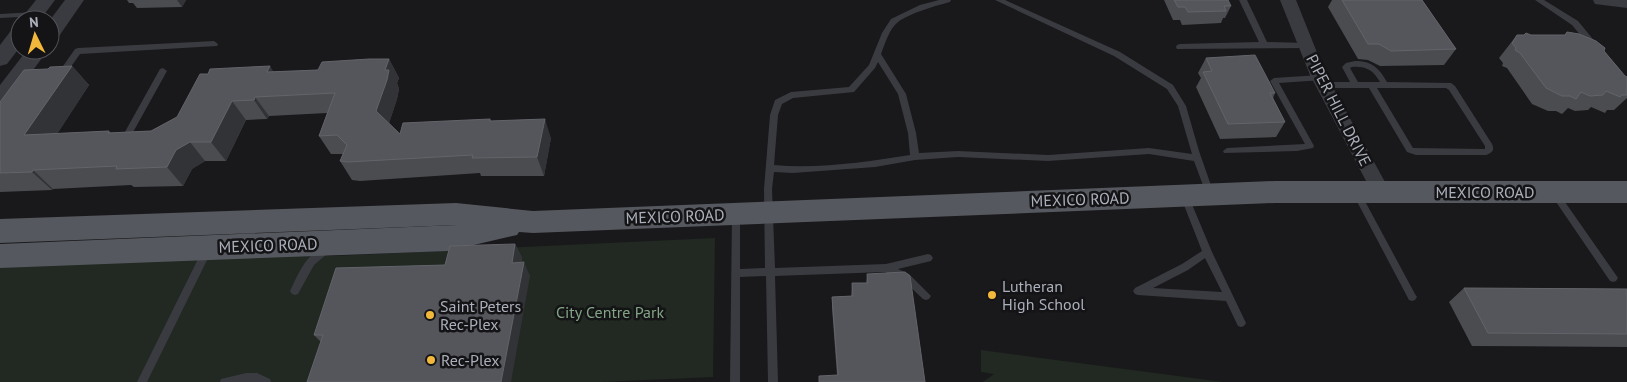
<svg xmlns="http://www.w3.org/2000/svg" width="1627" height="382" viewBox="0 0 1627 382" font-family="'PT Sans',sans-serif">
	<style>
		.green { fill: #212922 }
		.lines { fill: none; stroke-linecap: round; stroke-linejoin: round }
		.service { fill: #3a3b40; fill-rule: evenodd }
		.minor { fill: #3a3b40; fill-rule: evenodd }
		.tertiary { fill: #3a3b40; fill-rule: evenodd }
		.primary { fill: #56585f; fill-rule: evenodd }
		.wall { fill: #4a4c50 }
		.shaded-wall { fill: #323336 }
		.building { fill: #55565c; stroke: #62646a }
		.poi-dot { fill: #f1b83b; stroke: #141416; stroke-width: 2 }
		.labels { text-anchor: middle; stroke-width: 5; stroke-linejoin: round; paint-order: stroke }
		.street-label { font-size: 16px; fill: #acb0bb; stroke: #141416 }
		.poi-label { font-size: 16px; fill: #acb0bb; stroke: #141416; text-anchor: start }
		.park-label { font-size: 16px; fill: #83a586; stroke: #141416 }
	</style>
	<rect width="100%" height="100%" fill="#19191b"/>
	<!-- green -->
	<path class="green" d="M715 238 713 377 601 382H0V265L278 255 333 256Z
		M981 350 1223 382H983L994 374 981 372Z"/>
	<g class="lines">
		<!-- service -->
		<path class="service" d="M939 0H951L950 2C935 6 910 13 898 22 889 29 885 44 881 54L906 94 916 133 919 153 958 151 1048 155 1149 148 1192 154 1178 106 1167 89 1114 56 995 0H1005L1120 52 1173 85 1186 106 1199 151 1214 194 1213 196H1207L1194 161 1149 154 1048 161 958 157 915 160 875 167 793 173 774 172 772 189 775 268 886 264 928 254 931 255 933 258 931 261 898 269 909 274 931 296 929 299 926 300 923 299 903 280 885 272 775 276 778 382H768L766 276 740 277V382H730L732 215 733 212H739L740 215V269L765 268 764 189 770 115 775 100 791 92 849 87 869 65 882 33 891 19 920 5ZM878 62 898 94 908 133 910 155C867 162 818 169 774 165L778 115 782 104 793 98 854 92 875 68Z
			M1239 0H1247L1267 42 1307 43 1311 46 1310 48 1177 49 1176 47 1177 45 1180 44 1259 42Z
			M1535 0H1544L1578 21 1597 44 1598 46 1597 48H1591L1572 25Z
			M35 12 39 14 38 16 0 18V14Z
			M214 41 218 44 217 46 80 54 63 78 60 79 56 76 75 49 78 48Z
			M1355 61C1372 61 1379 68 1387 82L1451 83 1455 86 1492 144C1495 150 1492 153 1486 155H1416L1407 152 1369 88H1324L1320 85 1324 82H1350L1342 67 1346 63ZM1352 67C1366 66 1373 70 1380 82H1358L1350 68ZM1377 88H1446L1449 90 1485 146V149L1413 148Z
			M163 68 167 71 132 134H126L125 132 126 130 160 69Z
			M1320 75 1324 78 1323 80 1279 83 1314 146 1313 148 1297 151 1224 153 1223 151 1227 148 1305 144 1270 81 1274 78Z
			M1357 191 1360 192 1415 294 1417 297 1415 300 1412 301 1409 300 1353 194 1354 192Z
			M1555 191 1558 192 1616 275 1618 278 1616 281 1613 282 1610 281 1552 196 1551 194 1552 192Z
			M1184 192 1187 193 1188 195 1212 252 1246 323 1244 326 1241 327 1238 326 1226 301 1138 295 1135 294 1133 291 1135 288 1182 264 1202 251 1180 195 1181 193ZM1205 258 1222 292 1153 288 1188 270Z
			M207 246 210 247 212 250 147 382H137L204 247Z
			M325 246 328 247 330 250 328 253 314 265 298 294 295 295 292 294 290 291C298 274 306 254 325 246Z
			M246 373H257L270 379 271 382H220L221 379Z"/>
		<!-- minor -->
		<path class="minor" d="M1280 0H1296L1326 75 1390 191 1388 196 1381 198 1374 196 1310 75Z
			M1593 0H1627V8L1595 4Z"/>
		<!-- tertiary -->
		<path class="tertiary" d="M36 0H55L40 20H20Z
			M65 0H84L57 39 50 41V20Z
			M20 26V47L7 64 0 66V45L13 28Z
			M27 50H48L7 105 0 108V85Z"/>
		<!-- primary -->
		<path class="primary" d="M1275 181H1627V203H1275L533 233 519 232 517 235 448 251 0 268V244L457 225 0 243V219L456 203 533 211Z"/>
	</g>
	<!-- wall -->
	<path class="wall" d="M127 0H186L182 7 137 8 133 3H129Z
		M1164 0H1228L1231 6 1225 18H1223L1221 23 1182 25 1180 20H1173Z
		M1332 0H1422L1456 49 1444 65 1380 66 1368 60 1358 59 1328 7Z
		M1567 32 1604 51 1625 76 1627 77V98L1614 110H1607L1605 113 1591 107 1588 110 1575 111 1568 108 1562 114 1556 111H1548L1532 104 1507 68 1502 66 1503 63 1499 58 1517 35H1565Z
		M1206 58 1275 93 1273 98 1285 122 1276 137 1220 139 1196 87 1201 78 1198 73Z
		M389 59 399 78 397 83 399 89 397 99 389 123 400 134 490 119 491 121 551 138 544 176H481L480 173 360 181 352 180 340 161 343 154H331L319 136 327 113 269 116 267 119 246 120 226 161H205L192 169 183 186 134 187 131 185 53 189 52 190 0 192V102L48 69 72 66 89 85 57 134 109 131 111 133 151 131 177 117 273 72 318 70Z
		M515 244 522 258 521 262 530 276 321 342 314 335Z
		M867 274 925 382 837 375 832 308V297L851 296 852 283H866Z
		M1464 288 1627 289V347L1472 346 1449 302Z"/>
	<!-- shaded-wall -->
	<path class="shaded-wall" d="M177 0H186L182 7Z
		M389 59 399 78 397 83 399 89 397 99 387 130 376 111 385 70Z
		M72 66 89 85 44 154 24 135Z
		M270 66 282 85 267 72Z
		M255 97 269 116 267 119 254 100Z
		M232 101 246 120 226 161 211 142Z
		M545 119 551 138 544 176 537 157Z
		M190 142 205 161 192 169 183 186 167 167 176 150Z
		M33 170 53 189 52 190 32 172Z
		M515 244 522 258 518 277 512 263Z
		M524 262 530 276 511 382H501Z"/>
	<!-- building -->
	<path class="building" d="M1174 0H1228L1231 6H1224L1226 11 1188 12 1185 7H1178Z
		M1342 0H1422L1456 49 1391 51 1379 44H1368Z
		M1567 32 1579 34 1596 41 1605 48 1604 51 1625 76 1627 77V95H1622L1620 97 1606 91 1603 95 1590 96 1581 92 1576 99 1570 96H1562L1546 88 1520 53 1515 50 1516 48 1512 43 1517 35H1524L1526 33 1531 35H1565Z
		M1255 55 1275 93H1270L1285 122 1228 124 1203 72 1212 71 1206 58Z
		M369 59H389L385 70H389L387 80 376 111 400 134 403 123 490 119V121L545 119 537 157 472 158 473 155 348 162 340 161 347 145 337 135 319 136 335 93 255 97 254 100 232 101 211 142H190L176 150 167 167 116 169 117 166 33 170 32 172 0 173V102L24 70 48 69 50 67 72 66 24 135 109 131 108 133 151 131 177 117 200 74H208L210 69 270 66 267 72 318 70 322 62Z
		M515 244 512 263 524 262 501 382H307L323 335H314L336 268 445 265 450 246Z
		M905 272 910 276 925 382H819V376L838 375 832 297 853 296 852 283H868L867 274Z
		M1464 288 1627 289V334L1488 333Z"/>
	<!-- markers -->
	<g class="poi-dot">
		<circle cx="992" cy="295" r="5"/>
		<circle cx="430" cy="315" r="5"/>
		<circle cx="431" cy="360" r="5"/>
	</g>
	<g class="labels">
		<!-- street labels -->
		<g class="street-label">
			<text transform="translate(1339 110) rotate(63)" y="6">PIPER HILL DRIVE</text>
			<text x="1485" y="198">MEXICO ROAD</text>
			<text transform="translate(1080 199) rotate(-2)" y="6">MEXICO ROAD</text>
			<text transform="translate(675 216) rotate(-2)" y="6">MEXICO ROAD</text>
			<text transform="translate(268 245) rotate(-2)" y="6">MEXICO ROAD</text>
		</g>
		<!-- poi labels -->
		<g class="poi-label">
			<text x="1002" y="292">Lutheran<tspan x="1002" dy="18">High School</tspan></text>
			<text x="440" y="312">Saint Peters<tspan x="440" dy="18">Rec-Plex</tspan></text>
			<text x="441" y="366">Rec-Plex</text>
		</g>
		<!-- park labels -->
		<g class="park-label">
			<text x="610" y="318">City Centre Park</text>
		</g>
	</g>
	<!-- north arrow -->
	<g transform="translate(35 35) rotate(355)"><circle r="24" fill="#141416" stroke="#515258"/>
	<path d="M0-4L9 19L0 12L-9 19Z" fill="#f1b83b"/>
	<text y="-8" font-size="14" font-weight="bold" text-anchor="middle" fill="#acb0bb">N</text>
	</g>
</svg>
